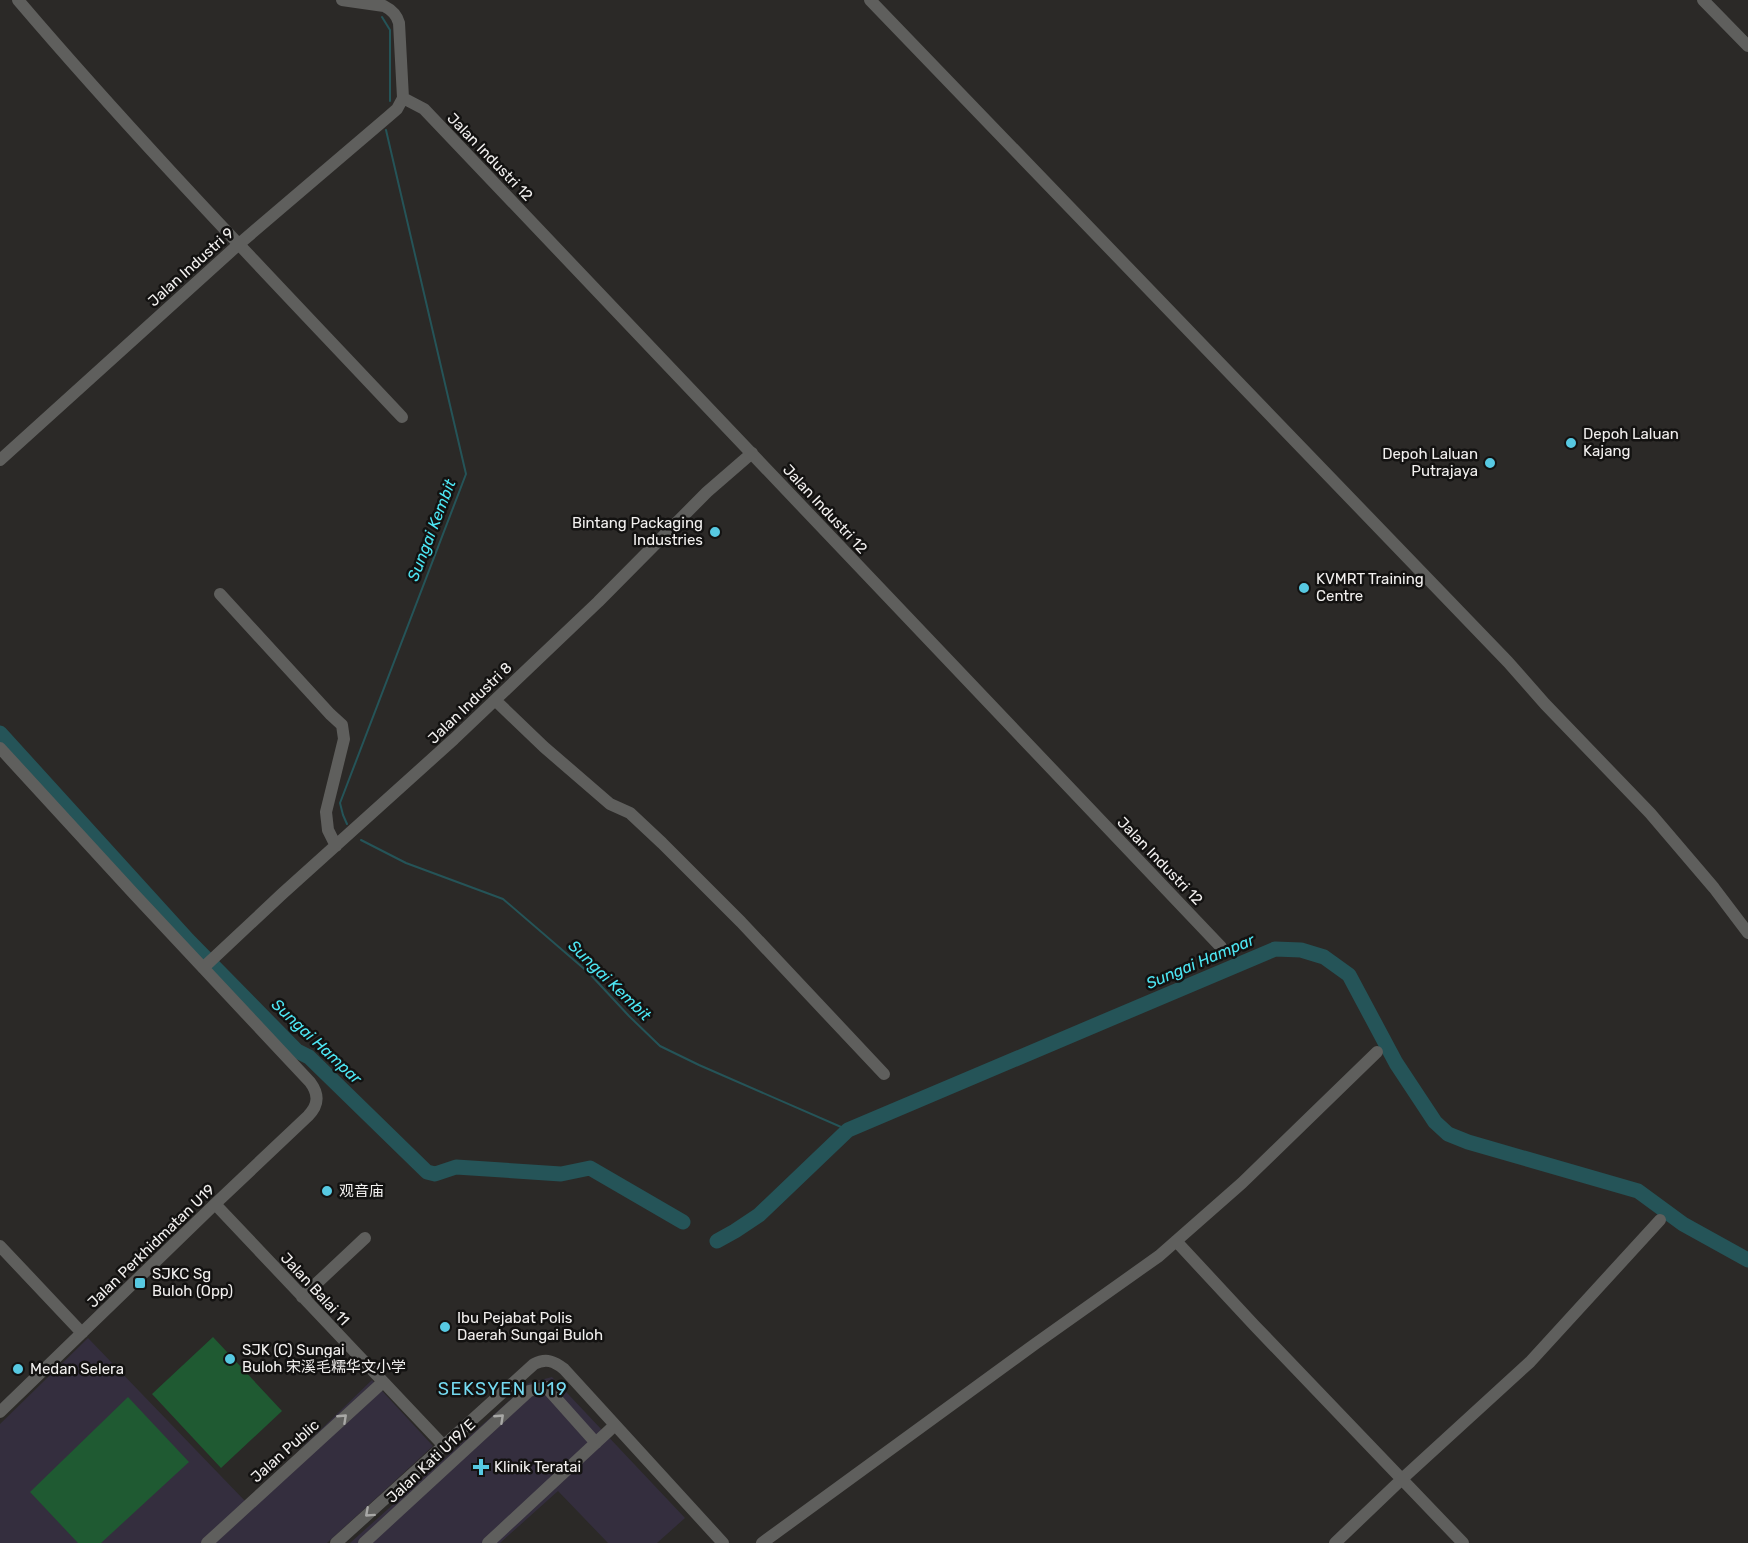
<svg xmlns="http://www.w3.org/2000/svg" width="1748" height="1543" viewBox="0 0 1748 1543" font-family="Rubik,'Noto Sans SC',sans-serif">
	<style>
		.commercial { fill: #342e3e }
		.green { fill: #1f5a32 }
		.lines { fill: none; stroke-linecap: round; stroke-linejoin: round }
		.stream { stroke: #255458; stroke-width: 2 }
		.river { stroke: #255458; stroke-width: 15 }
		.minor { stroke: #5f5f5d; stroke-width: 12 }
		.oneway { stroke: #a8a8a6 }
		.poi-dot { fill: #57c9e2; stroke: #131211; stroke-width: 2 }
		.labels { text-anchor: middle; stroke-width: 5; stroke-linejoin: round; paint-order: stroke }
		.street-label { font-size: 15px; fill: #f2f0ef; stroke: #131211 }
		.poi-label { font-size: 15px; fill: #f2f0ef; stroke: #131211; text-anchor: start }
		.water-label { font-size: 16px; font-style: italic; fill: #4de6f3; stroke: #131211 }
		.quarter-label { font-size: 18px; letter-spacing: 1.5px; fill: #75daf1; stroke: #131211 }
	</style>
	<rect width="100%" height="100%" fill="#2b2927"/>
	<!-- commercial -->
	<path class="commercial" d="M88 1338 246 1502 372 1380 433 1446 327 1543H0V1424Z
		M552 1377 685 1518 657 1543H608L558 1491 500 1543H350L529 1383Z"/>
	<!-- green -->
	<path class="green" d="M213 1337 282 1411 221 1468 152 1394Z
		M128 1397 189 1462 101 1543H78L30 1492Z"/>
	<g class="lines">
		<!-- stream -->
		<path class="stream" d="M382 17 390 30V101
			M347 824 343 815 340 803 466 474 386 130
			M361 840 406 863 503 899 589 973 629 1016 660 1046 699 1065 848 1130"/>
		<!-- river -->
		<path class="river" d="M0 733 188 940 297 1051 309 1057 427 1172 435 1174 456 1167 561 1174 590 1168 683 1222
			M717 1241 735 1231 759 1215 848 1130 1275 949 1301 950 1324 957 1349 975 1396 1063 1435 1122 1448 1134 1468 1142 1638 1191 1683 1224 1748 1260"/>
		<!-- minor -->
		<path class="minor" d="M18 0C140 143 272 279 402 417
			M342 0 384 6C392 10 397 15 399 23L403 98
			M870 0 1508 662 1545 704 1650 813 1714 888 1748 933
			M1703 0 1748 46
			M403 98 424 109 1221 947
			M0 460 239 244 389 116 397 109 403 98
			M220 594 330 714 342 725 344 739 326 812 328 830 336 846
			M495 700 544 747 610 804 630 813 662 843 741 922 884 1074
			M0 748 134 894 310 1082C319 1094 319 1105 308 1116L215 1204 0 1412
			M203 968 282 894 454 739 598 602 707 492 752 453
			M215 1204 444 1446
			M1176 1241 1254 1325 1463 1543
			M0 1246 82 1333
			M302 1297 365 1238
			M207 1543 383 1382
			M336 1543 534 1364C546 1358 554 1361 564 1369L723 1543
			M364 1543 529 1391 546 1387 596 1443
			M488 1543 615 1425
			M762 1543 1035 1344 1159 1256 1242 1183 1377 1052
			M1335 1543 1402 1479 1530 1362 1660 1220"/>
	</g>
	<!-- one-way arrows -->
	<defs><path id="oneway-chevron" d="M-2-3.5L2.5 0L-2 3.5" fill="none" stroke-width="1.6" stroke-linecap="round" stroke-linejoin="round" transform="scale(1.5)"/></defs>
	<g class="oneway">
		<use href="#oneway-chevron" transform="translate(343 1418) rotate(-43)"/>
		<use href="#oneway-chevron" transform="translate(500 1418) rotate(-43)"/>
		<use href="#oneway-chevron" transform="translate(369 1513) rotate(138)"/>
	</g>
	<!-- markers -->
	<g class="poi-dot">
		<circle cx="1571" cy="443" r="6"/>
		<circle cx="1490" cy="463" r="6"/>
		<circle cx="715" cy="532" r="6"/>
		<circle cx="1304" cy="588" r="6"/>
		<circle cx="327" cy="1191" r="6"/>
		<rect x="134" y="1277" width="12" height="12" rx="3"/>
		<circle cx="445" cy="1327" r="6"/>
		<circle cx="230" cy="1359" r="6"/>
		<circle cx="18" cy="1369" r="6"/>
		<path d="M478 1458h6v6h6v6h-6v6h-6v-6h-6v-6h6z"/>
	</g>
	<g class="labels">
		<!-- street labels -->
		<g class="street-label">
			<text transform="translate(490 157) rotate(46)" y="5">Jalan Industri 12</text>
			<text transform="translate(191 267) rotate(-42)" y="5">Jalan Industri 9</text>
			<text transform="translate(825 509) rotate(47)" y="5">Jalan Industri 12</text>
			<text transform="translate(470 703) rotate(-44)" y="5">Jalan Industri 8</text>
			<text transform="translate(1160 861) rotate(46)" y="5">Jalan Industri 12</text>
			<text transform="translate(151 1246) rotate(-44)" y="5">Jalan Perkhidmatan U19</text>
			<text transform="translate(315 1289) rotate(47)" y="5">Jalan Balai 11</text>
			<text transform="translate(285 1451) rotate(-42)" y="5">Jalan Public</text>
			<text transform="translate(431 1461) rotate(-43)" y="5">Jalan Kati U19/E</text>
		</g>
		<!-- poi labels -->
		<g class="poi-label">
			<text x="1583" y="439">Depoh Laluan<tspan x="1583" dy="17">Kajang</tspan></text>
			<text x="1478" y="459" text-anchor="end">Depoh Laluan<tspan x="1478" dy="17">Putrajaya</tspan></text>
			<text x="703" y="528" text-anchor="end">Bintang Packaging<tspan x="703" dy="17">Industries</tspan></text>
			<text x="1316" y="584">KVMRT Training<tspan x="1316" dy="17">Centre</tspan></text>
			<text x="339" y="1196">观音庙</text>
			<text x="152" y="1279">SJKC Sg<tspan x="152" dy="17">Buloh (Opp)</tspan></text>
			<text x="457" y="1323">Ibu Pejabat Polis<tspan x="457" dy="17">Daerah Sungai Buloh</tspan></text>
			<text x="242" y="1355">SJK (C) Sungai<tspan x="242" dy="17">Buloh 宋溪毛糯华文小学</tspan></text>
			<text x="30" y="1374">Medan Selera</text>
			<text x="494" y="1472">Klinik Teratai</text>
		</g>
		<!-- water labels -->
		<g class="water-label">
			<text transform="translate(431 530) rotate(-69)" y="6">Sungai Kembit</text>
			<text transform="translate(1200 961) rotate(-23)" y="6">Sungai Hampar</text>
			<text transform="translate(610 980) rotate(44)" y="6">Sungai Kembit</text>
			<text transform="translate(317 1041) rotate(43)" y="6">Sungai Hampar</text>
		</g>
		<!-- quarter labels -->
		<g class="quarter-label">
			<text x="503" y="1395">SEKSYEN U19</text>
		</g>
	</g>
</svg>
